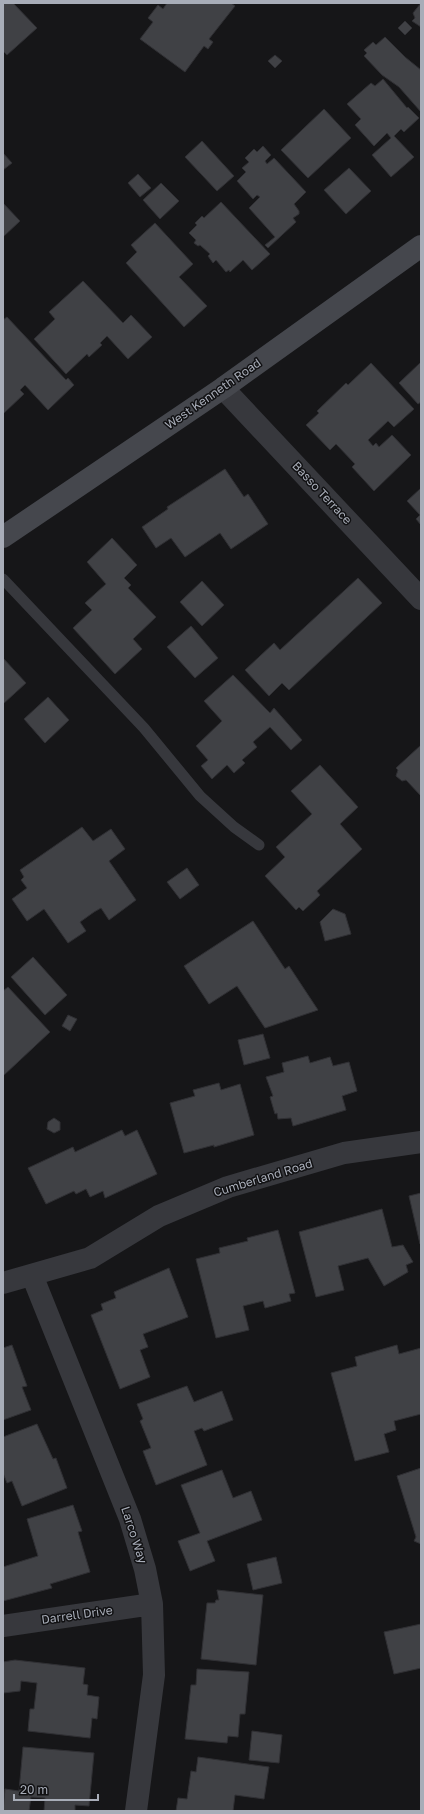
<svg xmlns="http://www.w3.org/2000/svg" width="424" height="1814" viewBox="0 0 424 1814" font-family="'Golos Text',sans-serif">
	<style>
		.building { fill: #404145; stroke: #303034 }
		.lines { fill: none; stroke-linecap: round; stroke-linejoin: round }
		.lane { stroke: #37383d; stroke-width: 11 }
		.street { stroke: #37383d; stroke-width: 22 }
		.secondary { stroke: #45474d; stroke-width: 22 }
		.labels { text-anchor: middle; stroke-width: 3; stroke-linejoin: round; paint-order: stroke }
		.street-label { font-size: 12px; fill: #a8adb8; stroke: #111113 }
	</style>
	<rect width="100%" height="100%" fill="#161618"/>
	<!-- building -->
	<path class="building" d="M3 3H13L37 28 7 55 3 51Z
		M167 3H231L235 6 209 39 213 42 208 49 204 46 185 72 140 39 153 22 148 18 158 5 163 9Z
		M421 3V27L412 21 415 18 413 13Z
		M405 21 412 28 405 35 398 28Z
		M385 37 405 57 421 70V112L399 87 382 75 364 56 367 53 364 50 373 42 376 45Z
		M275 55 282 61 275 68 268 61Z
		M383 79 407 108 408 107 419 118 404 132 401 129 394 136 414 157 391 177 372 155 391 138 387 133 374 146 355 125 361 119 347 104 371 83 375 86Z
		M324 109 351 138 308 178 281 150Z
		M202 141 234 176 217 191 185 157Z
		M263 146 271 155 265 161 267 164 274 158 306 192 294 204 299 211V214L293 218 296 222 268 248 265 245 275 237 249 208 260 197 257 195 253 199 237 181 246 172 242 168 249 162 245 158 254 149 257 152Z
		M3 153 12 163 3 170Z
		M349 168 371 191 346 214 324 190Z
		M138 174 151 188 140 197 128 183Z
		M161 183 179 201 160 219 143 200Z
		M221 202 270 254 252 270 243 260 230 272 229 270 226 272 216 260 213 263 208 256 210 254 200 245 198 246 194 243 196 240 189 233 197 225 195 223 202 216 204 218Z
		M3 203 20 221 3 237Z
		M155 223 193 264 179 277 207 306 184 327 126 263 137 252 131 245Z
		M83 281 123 323 131 315 152 337 128 359 107 336 100 343 102 345 89 357 87 354 66 374 34 339 55 319 49 312Z
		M7 317 66 380 68 378 74 385 48 410 25 385 20 390 24 394 3 414V320Z
		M421 362V402L418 404 399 383Z
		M371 363 414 409 394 427 388 421 368 440 373 446 376 443 379 447 392 435 411 455 374 491 352 467 355 464 336 444 330 450 306 425 319 413 317 411 346 383 348 385Z
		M225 469 244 497 248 494 268 524 231 549 220 533 185 557 171 538 156 548 142 527 168 509 167 507Z
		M421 488V525L416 519 420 515 407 501Z
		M112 538 137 565 124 578 131 585 128 588 156 617 133 639 142 649 115 674 73 628 92 610 85 603 106 584 87 562Z
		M358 578 382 603 289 690 282 683 269 696 245 670 274 643 280 650Z
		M202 581 224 605 202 626 180 602Z
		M191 626 218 658 195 678 167 647Z
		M3 658 26 683 3 704Z
		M233 675 270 713 274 708 302 740 291 750 270 727 253 742 257 747 242 760 245 763 234 773 227 765 212 779 201 766 208 760 196 746 222 721 204 701Z
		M48 697 69 720 45 743 24 719Z
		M421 745V796L406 780 402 781 396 776 398 770 396 768Z
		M320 765 358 807 340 824 362 849 317 891 320 895 303 911 299 907 296 910 265 876 285 857 276 847 312 814 291 791Z
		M82 827 93 841 111 829 125 849 109 861 136 900 109 920 101 908 94 912 80 922 86 931 68 943 44 909 27 921 12 899 27 888 21 880 24 877 20 870Z
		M187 868 199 885 180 899 167 882Z
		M333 909 345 914 351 934 325 941 320 922Z
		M253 921 285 969 289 966 318 1010 265 1028 237 986 209 1004 184 966Z
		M33 957 67 995 45 1015 11 977Z
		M8 987 50 1032 3 1076V991Z
		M68 1015 77 1019 70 1031 62 1026Z
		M263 1034 270 1058 244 1065 238 1040Z
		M308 1056 310 1063 330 1057 333 1066 349 1062 357 1091 342 1096 346 1110 293 1126 291 1118 278 1119 277 1113 275 1114 270 1097 273 1096 266 1077 284 1072 282 1063Z
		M219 1083 221 1090 240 1084 254 1135 214 1147V1145L184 1153 170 1103 195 1096 193 1090Z
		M54 1118 60 1122V1130L54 1133 47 1129 48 1122Z
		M122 1130 125 1136 137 1130 157 1174 105 1198 103 1191 90 1197 86 1189 76 1194 74 1191 46 1204 28 1168 73 1147 75 1152Z
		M421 1193V1244H420L409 1196Z
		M382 1209 392 1247 403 1245 413 1262 406 1265 408 1272 384 1286 368 1258 338 1266 344 1290 316 1297 299 1232Z
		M278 1230 295 1293 289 1294 291 1301 265 1308 263 1301 243 1306 249 1330 216 1338 196 1259 220 1253 219 1248 248 1241 247 1238Z
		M169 1268 188 1317 143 1334 148 1347 140 1350 150 1377 120 1389 91 1315 103 1310 101 1304 116 1298 114 1292Z
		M12 1345 27 1386 22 1387 31 1410 3 1420V1348Z
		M397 1345 399 1354 421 1348V1414L394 1421 396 1430 384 1434 389 1452 355 1461 331 1373 357 1366 355 1357Z
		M187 1386 194 1402 222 1391 233 1420 204 1431 202 1428 194 1431 207 1465 156 1485 143 1451 151 1448 140 1421 143 1419 137 1404Z
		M37 1424 53 1459 56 1458 67 1488 22 1506 12 1481 7 1483 3 1473V1437Z
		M421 1468V1544L414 1541 416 1537 397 1476Z
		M222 1470 233 1498 251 1491 262 1520 207 1541 215 1561 190 1571 178 1541 200 1533 181 1485Z
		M73 1505 82 1531 78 1532 90 1572 50 1584 52 1588 3 1601V1567L38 1556 27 1519Z
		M276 1557 282 1583 253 1590 247 1564Z
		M217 1590 263 1595 256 1665 201 1659 207 1603H215L216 1600H219Z
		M421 1624V1668L394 1674 384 1632Z
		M15 1660 85 1668 83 1684 88 1685 87 1695 99 1697 97 1719 92 1718 90 1738 28 1731 30 1709H34L37 1683 21 1681 20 1691 3 1693V1662Z
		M197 1669 249 1672 245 1714H240L238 1737 228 1736 227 1743 185 1739 191 1685H196Z
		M252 1731 282 1735 279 1763 249 1760Z
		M23 1747 94 1753 89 1806 75 1805V1811H44L45 1798 31 1797 29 1811H3L5 1789 19 1791Z
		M198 1757 269 1767 264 1799 235 1795 233 1811H176L178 1798 187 1799 191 1771 196 1772Z"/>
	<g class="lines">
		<!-- lane -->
		<path class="lane" d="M3 579 144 728 200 796 234 827 259 845"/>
		<!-- street -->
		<path class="street" d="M223 388 421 599
			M32 1275 130 1519 145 1569 152 1604 154 1675 136 1811
			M3 1283 90 1258 159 1216 228 1187 344 1153 421 1142
			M3 1626 152 1604"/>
		<!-- secondary -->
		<path class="secondary" d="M3 537 223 388 421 246"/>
	</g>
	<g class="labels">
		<!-- street labels -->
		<g class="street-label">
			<text transform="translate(213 394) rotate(-35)" y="4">West Kenneth Road</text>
			<text transform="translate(322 493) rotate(47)" y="4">Basso Terrace</text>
			<text transform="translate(263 1178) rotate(-17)" y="4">Cumberland Road</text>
			<text transform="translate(134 1535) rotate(72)" y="4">Larco Way</text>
			<text transform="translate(77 1615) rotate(-8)" y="4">Darrell Drive</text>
		</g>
	</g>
	<!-- border -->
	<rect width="424" height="1814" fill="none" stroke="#a8adb8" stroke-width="8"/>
	<!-- scale -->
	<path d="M14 1794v6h84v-6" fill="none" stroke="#a8adb8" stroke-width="2"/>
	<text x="20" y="1794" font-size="12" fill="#a8adb8" stroke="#111113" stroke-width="3" paint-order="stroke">20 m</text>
</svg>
